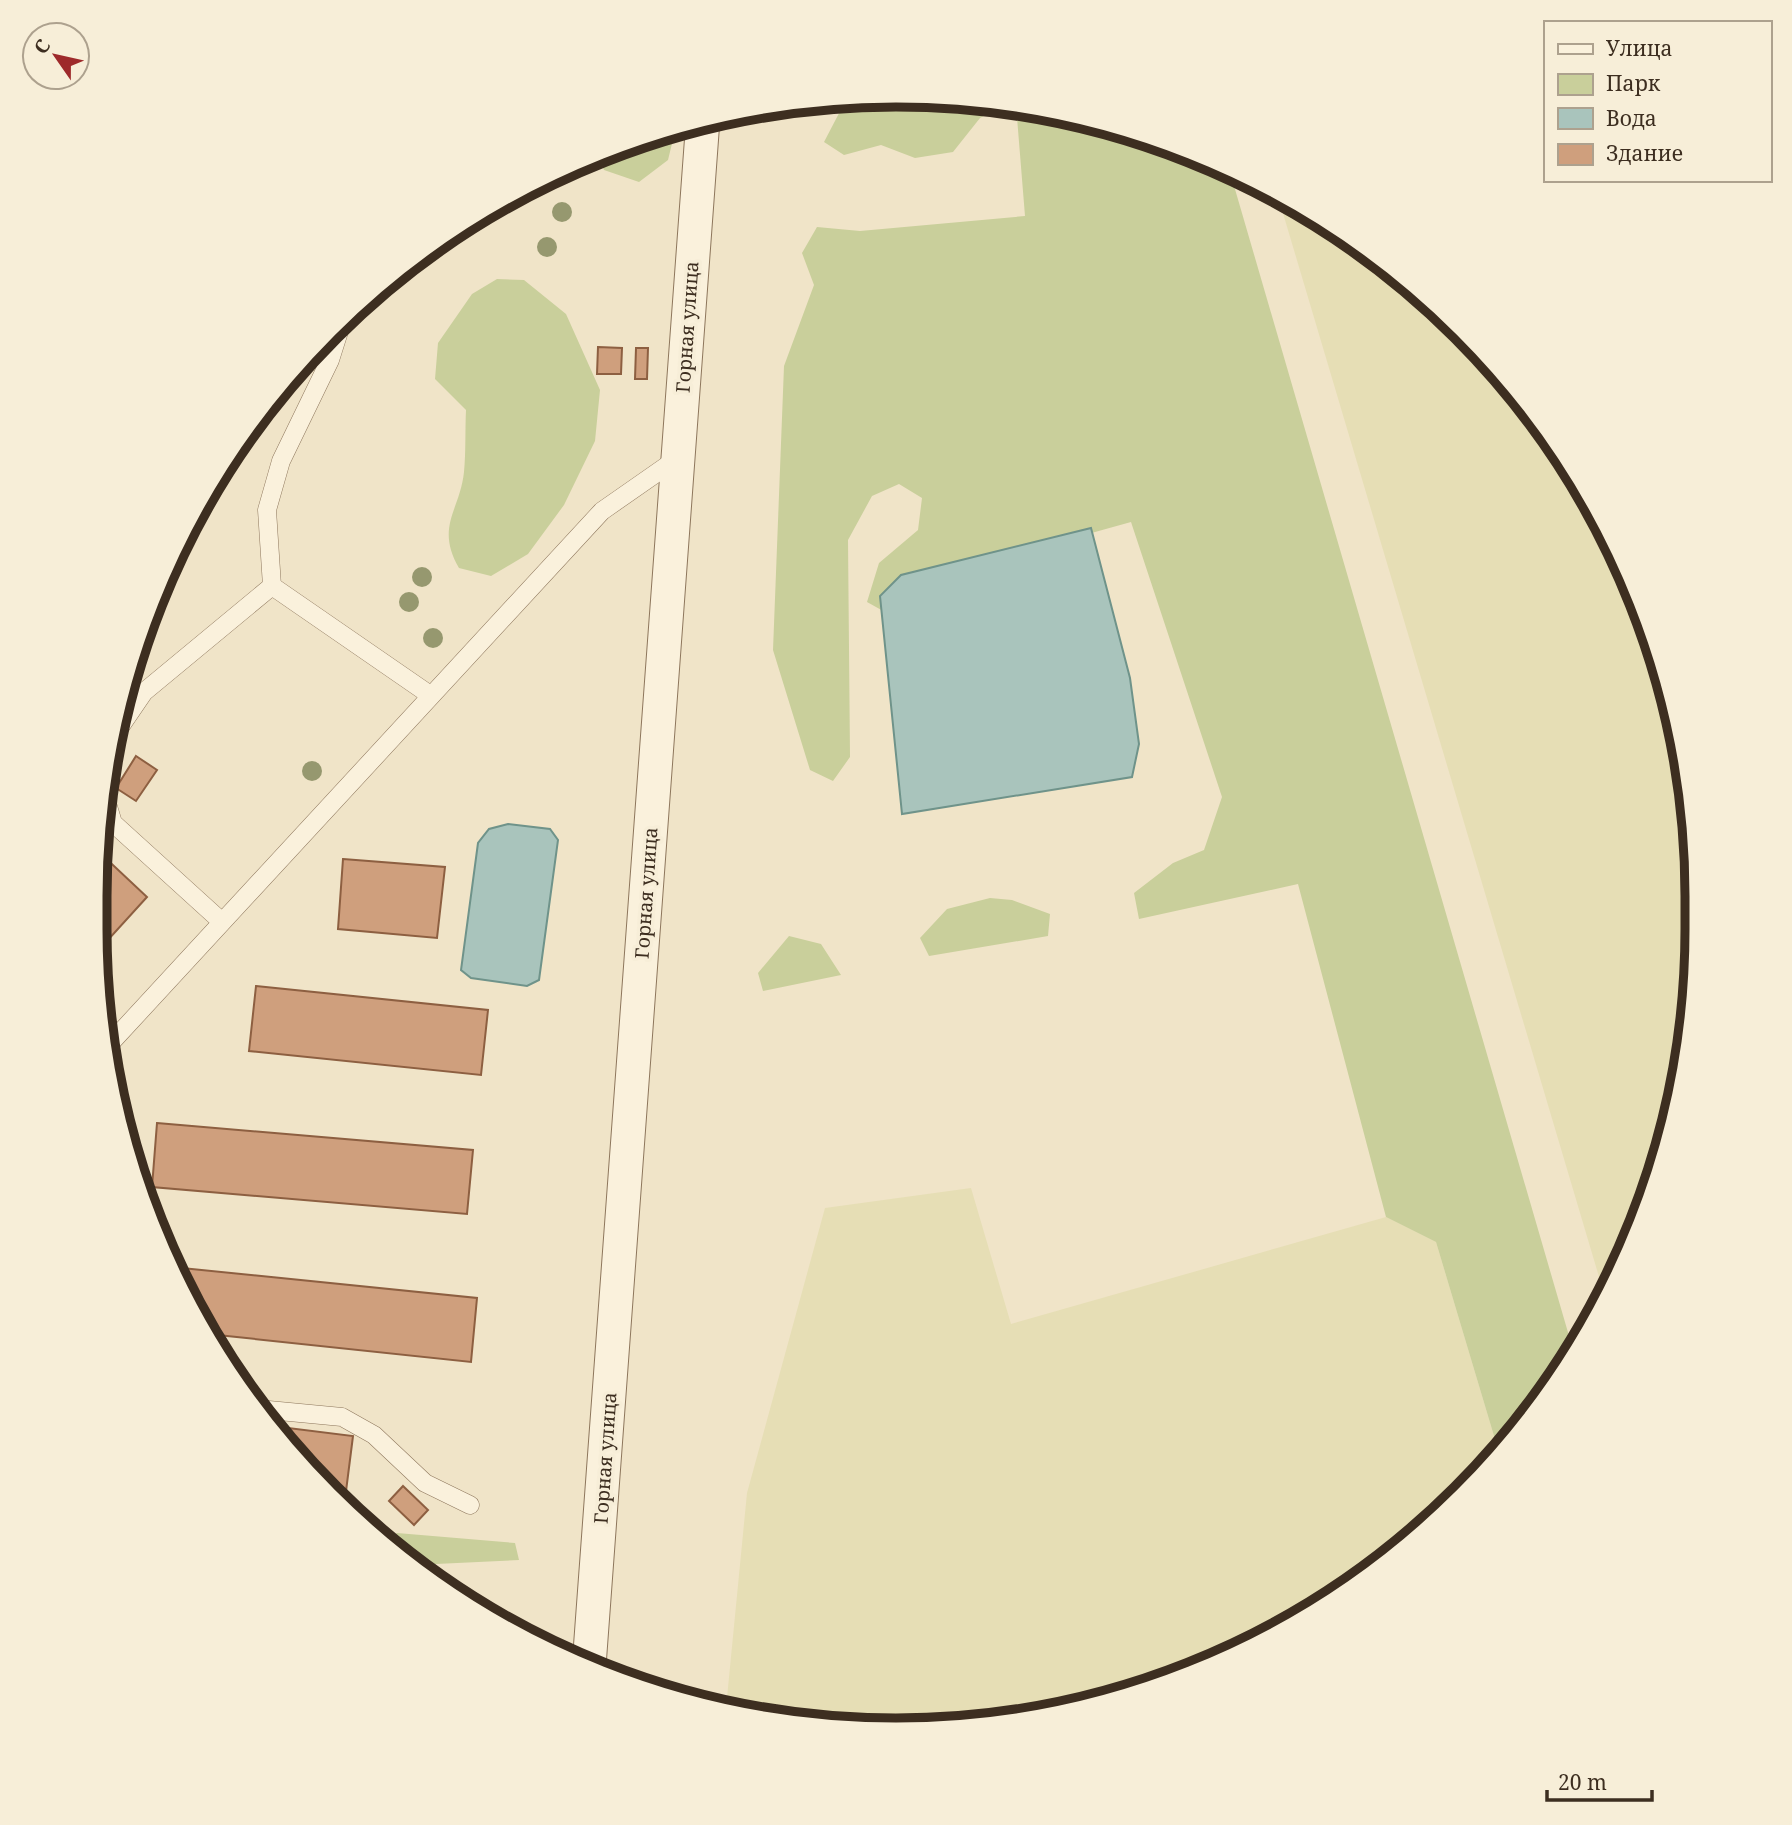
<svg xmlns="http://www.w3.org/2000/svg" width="1792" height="1825" viewBox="0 0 1792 1825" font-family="'Noto Serif',serif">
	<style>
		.farmland { fill: #e6deb5 }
		.green { fill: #c9cf9b }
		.water { fill: #a9c4bc; stroke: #6f938a; stroke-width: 2 }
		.building { fill: #cf9f7d; stroke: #8d5f41; stroke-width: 2 }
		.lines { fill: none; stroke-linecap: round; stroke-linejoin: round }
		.lane-casing { stroke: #8d765c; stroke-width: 19 }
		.street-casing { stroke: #8d765c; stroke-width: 35 }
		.lane { stroke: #faf1dc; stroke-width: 18 }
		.street { stroke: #faf1dc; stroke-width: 33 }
		.tree { fill: #96986f }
		.labels { text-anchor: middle; stroke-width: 7; stroke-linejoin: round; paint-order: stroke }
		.street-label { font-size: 19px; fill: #3d2e20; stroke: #f7eed8 }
		.rim { fill: none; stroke: #3d2e20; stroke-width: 9 }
	</style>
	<rect width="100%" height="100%" fill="#f0e4c8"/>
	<!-- farmland -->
	<path class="farmland" d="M1277 193 1297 202 1425 294 1532 408 1615 542 1670 689 1696 844 1691 1033 1655 1186 1605 1297Z
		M971 1188 1011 1324 1386 1217 1436 1242 1500 1456 1384 1565 1251 1648 1103 1703 948 1729 791 1724 726 1708 747 1493 825 1208Z"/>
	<!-- green -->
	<path class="green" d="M848 96 1001 101 1008 103 980 118 953 152 915 158 881 145 844 155 824 142Z
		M1016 105 1154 137 1230 172 1574 1353 1500 1456 1436 1242 1386 1217 1298 884 1139 919 1134 893 1173 863 1204 850 1222 797 1131 522 1002 558 885 612 867 602 879 563 918 530 922 498 899 484 872 496 848 540 850 757 833 781 810 770 773 650 784 366 814 285 802 253 817 227 860 231 1025 216Z
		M676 127 668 160 639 182 604 170 597 156Z
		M497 279 524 280 566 314 600 390 595 441 564 505 528 554 491 576 459 568C435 526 460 511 464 472 466 452 465 431 466 410L435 379 438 343 472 294Z
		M990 898 1012 900 1050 914 1048 936 929 956 920 938 947 909Z
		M789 936 821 944 841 975 763 991 758 973Z
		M397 1533 515 1543 519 1560 436 1564 425 1570 387 1540Z"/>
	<!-- water -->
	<path class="water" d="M1091 528 1130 678 1139 744 1132 777 902 814 880 596 901 575Z
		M508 824 550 829 558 840 539 980 527 986 471 978 461 970 478 843 489 829Z"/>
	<!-- building -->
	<path class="building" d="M598 347 622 348 621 374H597Z
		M636 348H648L647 379H635Z
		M136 756 157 770 136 801 116 788Z
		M98 851 147 897 97 952 94 929Z
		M343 859 445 867 437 938 338 929Z
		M256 986 488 1010 481 1075 249 1051Z
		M157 1123 473 1150 467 1214 152 1187Z
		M172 1267 477 1298 471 1362 208 1334Z
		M272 1426 353 1436 344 1507 330 1496Z
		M403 1486 428 1510 414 1525 389 1501Z"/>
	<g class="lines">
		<defs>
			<path id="lane" d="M272 586 430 695
				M113 742 116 733 144 692 272 586 267 510 281 461 330 360 342 322
				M102 787 113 823 222 922
				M106 1048 602 511 678 458
				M258 1409 342 1417 374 1435 425 1483 470 1505"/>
			<path id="street" d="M589 1666 703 119"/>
		</defs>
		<!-- lane casing -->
		<use href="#lane" class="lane-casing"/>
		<!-- street casing -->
		<use href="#street" class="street-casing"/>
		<!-- lane -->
		<use href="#lane" class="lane"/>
		<!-- street -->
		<use href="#street" class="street"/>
	</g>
	<!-- trees -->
	<g class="tree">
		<circle cx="562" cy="212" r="10"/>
		<circle cx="547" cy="247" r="10"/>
		<circle cx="422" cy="577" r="10"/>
		<circle cx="409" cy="602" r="10"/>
		<circle cx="433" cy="638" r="10"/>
		<circle cx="312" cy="771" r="10"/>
	</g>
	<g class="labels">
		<!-- street labels -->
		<g class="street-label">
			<text transform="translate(687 327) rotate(-86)" y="7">Горная улица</text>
			<text transform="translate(646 893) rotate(-86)" y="7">Горная улица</text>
			<text transform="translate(605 1458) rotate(-86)" y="7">Горная улица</text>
		</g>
	</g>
	<!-- crop -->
	<path d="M0 0H1792V1825H0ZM896 107H896A789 789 0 0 1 1685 896V929A789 789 0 0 1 896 1718H896A789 789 0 0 1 107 929V896A789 789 0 0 1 896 107Z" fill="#f7eed8" fill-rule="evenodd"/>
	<path class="rim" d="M896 107H896A789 789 0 0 1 1685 896V929A789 789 0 0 1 896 1718H896A789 789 0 0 1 107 929V896A789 789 0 0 1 896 107Z"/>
	<!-- legend -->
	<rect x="1544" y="21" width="228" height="161" fill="#f7eed8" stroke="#ada18e" stroke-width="2"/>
	<rect x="1558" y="44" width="35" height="10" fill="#faf1dc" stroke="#ada18e" stroke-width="2"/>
	<text x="1606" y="56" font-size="21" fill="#3d2e20">Улица</text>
	<rect x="1558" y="74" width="35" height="21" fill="#c9cf9b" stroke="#ada18e" stroke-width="2"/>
	<text x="1606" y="91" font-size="21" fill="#3d2e20">Парк</text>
	<rect x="1558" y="108" width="35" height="21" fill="#a9c4bc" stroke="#ada18e" stroke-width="2"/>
	<text x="1606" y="126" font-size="21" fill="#3d2e20">Вода</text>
	<rect x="1558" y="144" width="35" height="21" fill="#cf9f7d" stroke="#ada18e" stroke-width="2"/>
	<text x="1606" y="161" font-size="21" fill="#3d2e20">Здание</text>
	<!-- north arrow -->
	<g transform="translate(56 56) rotate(304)"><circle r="33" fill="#f7eed8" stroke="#ada18e" stroke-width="2"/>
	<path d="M0-5L12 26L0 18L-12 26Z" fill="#9e2a2b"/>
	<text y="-10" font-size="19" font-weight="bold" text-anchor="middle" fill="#3d2e20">С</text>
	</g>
	<!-- scale -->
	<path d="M1547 1790v10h105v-10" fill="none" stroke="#3d2e20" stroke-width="3.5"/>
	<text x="1558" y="1790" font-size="21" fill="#3d2e20" stroke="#f7eed8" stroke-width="5" paint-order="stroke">20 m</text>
</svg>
